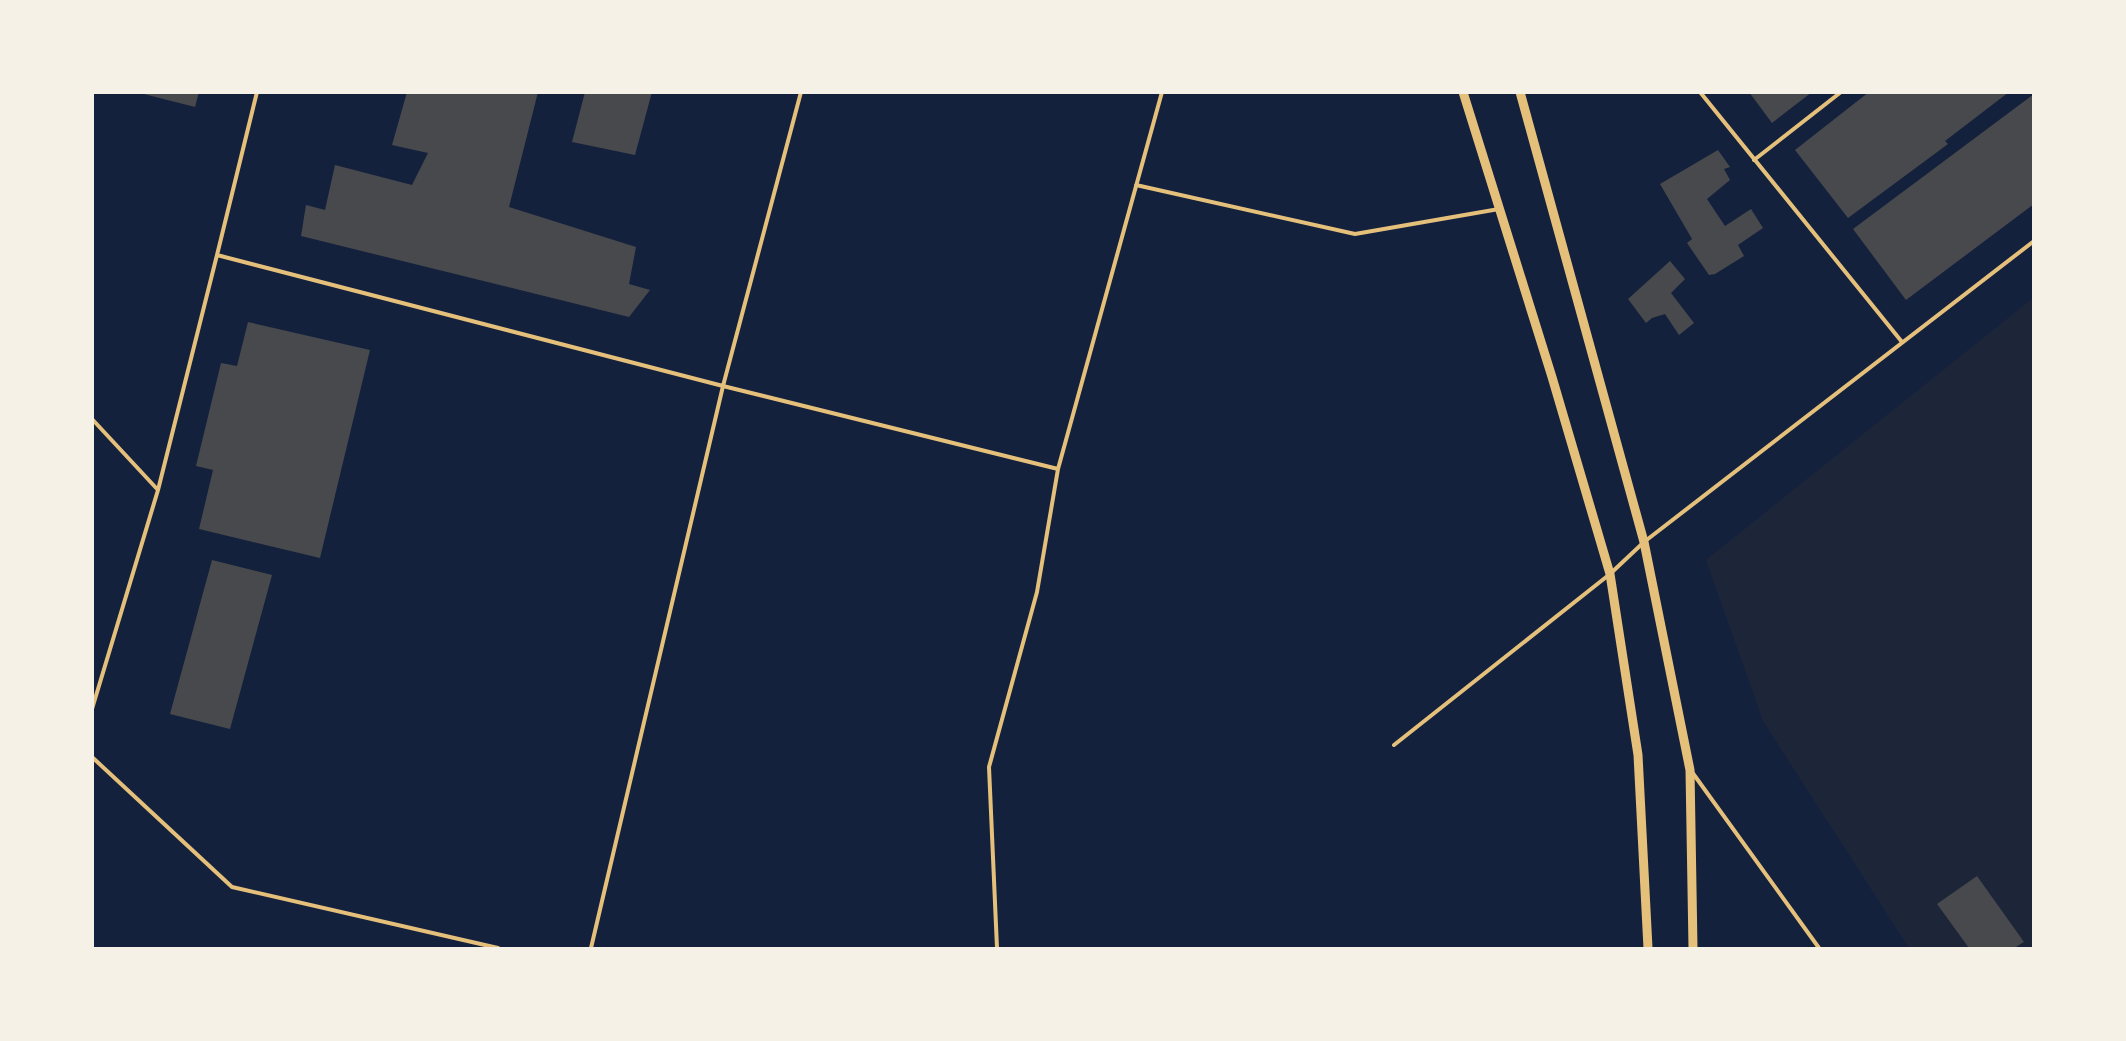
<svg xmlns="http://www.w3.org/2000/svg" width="2126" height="1041" viewBox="0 0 2126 1041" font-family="Commissioner,sans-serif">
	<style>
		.green { fill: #1d2539 }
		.building { fill: #48494c }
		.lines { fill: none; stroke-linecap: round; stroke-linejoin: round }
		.service { stroke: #e5c07b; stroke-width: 4 }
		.tertiary { stroke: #e5c07b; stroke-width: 9 }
	</style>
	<rect width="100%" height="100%" fill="#14213d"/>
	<!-- green -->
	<path class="green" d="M2033 298V948H1909L1763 721 1706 560Z"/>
	<!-- building -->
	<path class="building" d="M136 92H199L195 107Z
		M407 92H538L509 207 636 247 629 284 650 290 629 317 301 236 306 205 325 210 335 165 412 185 428 153 392 145Z
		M585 92H652L635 155 572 142Z
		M1749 92H1812L1772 123Z
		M1869 92H2009L1945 141 1948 144 1848 218 1795 150Z
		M2034 94V204L1906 300 1853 229Z
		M1718 150 1730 167 1724 169 1730 180 1707 199 1725 226 1751 209 1763 228 1738 245 1744 256 1715 274 1709 275 1687 243 1692 239 1660 184Z
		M1670 261 1685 279 1671 293 1694 323 1679 335 1665 314 1652 318 1646 323 1628 299Z
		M248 322 370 350 320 558 199 529 213 470 196 466 221 363 237 366Z
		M212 560 272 575 230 729 170 714Z
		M1977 876 2024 942 2014 948H1969L1937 904Z"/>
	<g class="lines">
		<!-- service -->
		<path class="service" d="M257 92 217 255 723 386 1058 469
			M1700 92 1902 342
			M1754 160 1841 92
			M1136 185 1355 234 1499 209
			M92 419 158 490 92 709
			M158 490 217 255
			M1394 745 1610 574 1644 542 2034 241
			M92 757 232 887 498 948
			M1692 772 1819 948
			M591 948 723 386 801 92
			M997 948 989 767 1037 592 1058 469 1162 92"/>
		<!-- tertiary -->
		<path class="tertiary" d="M1463 92 1552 377 1610 574 1638 755 1648 948
			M1520 92 1644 542 1690 770 1693 948"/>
	</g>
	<!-- border -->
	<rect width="2126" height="1041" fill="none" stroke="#f6f1e7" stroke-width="188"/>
</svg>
